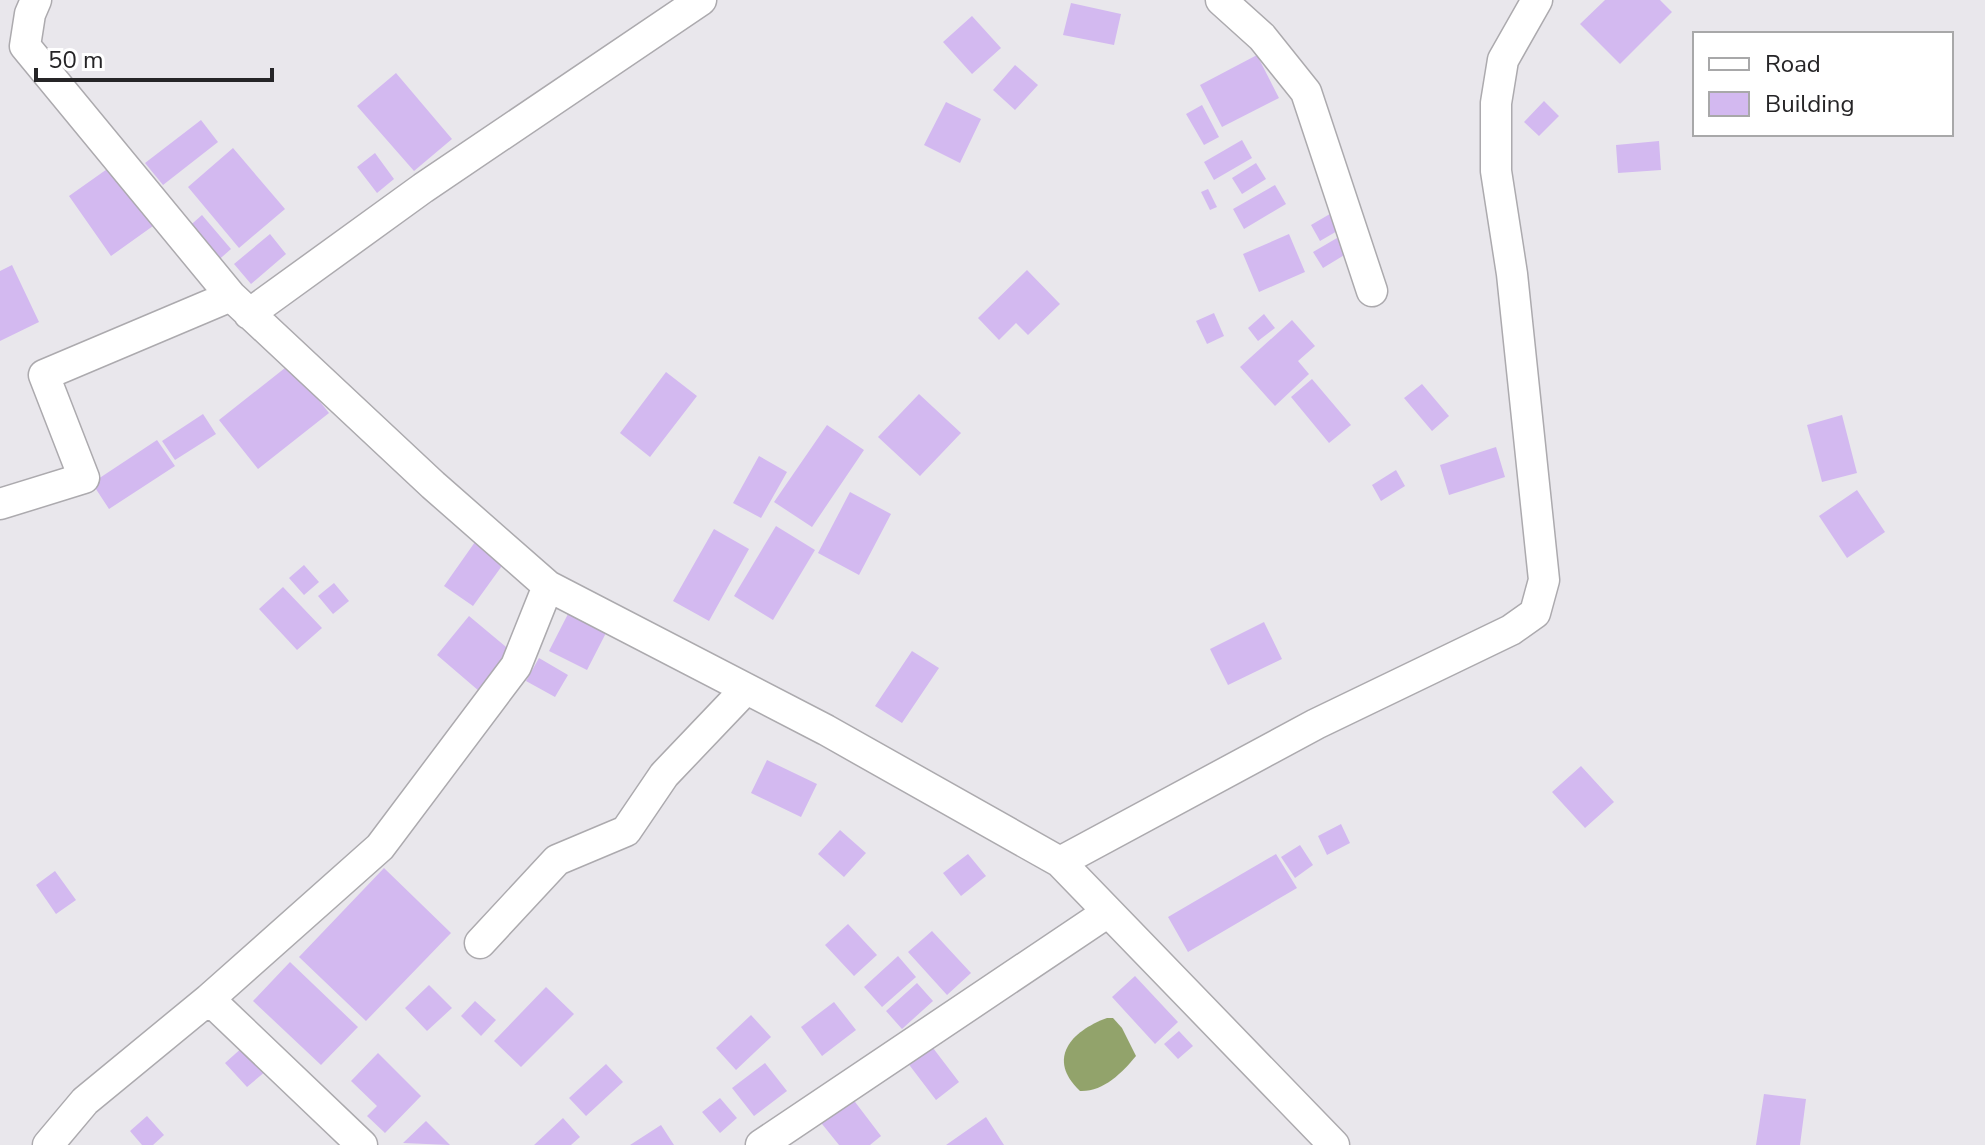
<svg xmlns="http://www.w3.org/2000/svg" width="1985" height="1145" viewBox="0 0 1985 1145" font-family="'Nunito Sans',sans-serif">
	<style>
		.water { fill: #92a36b }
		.building { fill: #d3b9f0 }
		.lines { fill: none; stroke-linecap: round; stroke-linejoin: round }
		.minor-casing { stroke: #acaaae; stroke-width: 33 }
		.minor { stroke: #fff; stroke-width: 30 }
	</style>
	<rect width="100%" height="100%" fill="#e9e7ec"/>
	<!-- water -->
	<path class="water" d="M1107 1018H1113L1122 1028 1136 1056C1122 1073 1103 1092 1080 1091 1046 1059 1071 1031 1107 1018Z"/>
	<!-- building -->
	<path class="building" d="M1605 0H1660L1672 12 1620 64 1580 24Z
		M1071 3 1121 14 1114 45 1063 35Z
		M972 16 1001 48 972 74 943 42Z
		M1257 55 1279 98 1222 127 1200 85Z
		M1015 65 1038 85 1015 110 993 90Z
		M396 73 452 139 414 171 357 106Z
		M1544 101 1559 116 1539 136 1524 122Z
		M946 102 981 119 960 163 924 145Z
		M1202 105 1219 137 1204 145 1186 114Z
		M201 120 218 142 163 185 145 163Z
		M1242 140 1252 158 1214 180 1204 162Z
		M1659 141 1661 170 1618 173 1616 145Z
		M233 148 285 209 239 248 188 187Z
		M375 153 394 179 377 193 357 167Z
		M1256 163 1266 179 1242 194 1232 178Z
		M110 167 153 226 111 256 69 196Z
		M1275 185 1286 204 1244 229 1233 209Z
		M1208 189 1217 207 1210 210 1201 192Z
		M1335 211 1344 227 1320 241 1311 225Z
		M202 215 231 249 214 264 185 230Z
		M270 234 286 254 251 284 234 264Z
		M1289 234 1305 272 1259 292 1243 254Z
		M1337 238 1346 254 1323 268 1313 252Z
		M12 265 39 322 0 341V271Z
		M1027 270 1060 304 1028 335 1016 323 999 340 978 318Z
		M1214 313 1224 336 1207 344 1196 321Z
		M1264 314 1275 328 1258 341 1248 328Z
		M1292 320 1315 346 1298 361 1309 374 1275 406 1240 367Z
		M290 364 329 413 258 469 219 420Z
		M666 372 697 396 650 457 620 433Z
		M1312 379 1351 425 1329 443 1291 397Z
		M1422 384 1449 416 1432 431 1404 398Z
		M919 394 961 433 920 476 878 437Z
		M203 414 216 434 175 460 162 441Z
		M1842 415 1857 473 1822 482 1807 425Z
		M827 425 864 450 812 527 774 502Z
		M157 440 175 466 109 509 92 483Z
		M1496 447 1505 477 1449 495 1440 465Z
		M759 456 787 472 761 518 733 503Z
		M1396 470 1405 486 1381 501 1372 485Z
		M1857 490 1885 532 1847 558 1819 516Z
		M850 492 891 514 859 575 818 553Z
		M776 526 815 550 773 620 734 596Z
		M714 529 749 549 709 621 673 601Z
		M475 542 504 563 473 606 444 586Z
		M304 565 319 582 304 595 289 578Z
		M334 583 349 601 333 614 318 596Z
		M283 587 322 628 297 650 259 609Z
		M569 612 607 631 587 670 549 651Z
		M469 616 512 652 479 691 437 655Z
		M1264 622 1282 659 1228 685 1210 649Z
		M912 651 939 668 902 723 875 706Z
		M539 658 568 675 555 697 526 681Z
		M767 760 817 784 801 817 751 793Z
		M1581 766 1614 802 1585 828 1552 792Z
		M1341 824 1350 843 1327 855 1318 836Z
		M840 830 866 853 844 877 818 854Z
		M1300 845 1313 865 1295 878 1281 857Z
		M968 854 986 876 961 896 943 873Z
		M1276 854 1297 888 1188 952 1168 917Z
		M384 868 451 933 366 1021 299 957Z
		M55 871 76 900 56 914 36 885Z
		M848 924 877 955 854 976 825 945Z
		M932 931 971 973 947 995 908 952Z
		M898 956 916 977 882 1007 864 987Z
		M290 962 358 1027 321 1065 253 1001Z
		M1135 976 1178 1022 1155 1044 1112 997Z
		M917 983 933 1001 902 1029 886 1011Z
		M429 985 452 1008 427 1031 405 1008Z
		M546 987 574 1014 521 1067 494 1041Z
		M475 1001 496 1020 481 1036 461 1016Z
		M834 1002 856 1030 822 1056 801 1027Z
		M751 1015 771 1037 736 1070 716 1048Z
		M1179 1031 1193 1046 1178 1059 1164 1044Z
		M930 1044 959 1082 936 1100 907 1062Z
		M244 1046 266 1071 247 1087 225 1063Z
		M378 1053 421 1096 385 1133 367 1116 377 1106 351 1081Z
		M765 1063 787 1091 754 1116 732 1088Z
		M606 1064 623 1082 586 1116 569 1098Z
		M849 1094 881 1136 870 1145H839L818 1119Z
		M1764 1094 1806 1099 1800 1145H1756Z
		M720 1098 737 1118 720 1133 702 1112Z
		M147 1116 164 1135 153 1145H142L130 1131Z
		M986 1117 1004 1145H946Z
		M563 1118 580 1137 571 1145H534Z
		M426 1121 450 1145 403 1143Z
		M661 1125 674 1145H630Z"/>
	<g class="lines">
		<defs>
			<path id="minor" d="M36 0 30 14 25 46 231 296 433 485 548 586 826 730 1060 862 1334 1145
				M1221 0 1262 37 1306 92 1372 291
				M249 314 423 188 701 0
				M0 504 84 478 44 375 231 296
				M1060 862 1316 724 1511 630 1535 613 1544 580 1512 274 1496 171V103L1503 60 1537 0
				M480 943 557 860 626 831 664 775 745 690
				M209 999 380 847 516 666 548 586
				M48 1145 85 1101 209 999 362 1145
				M761 1145 1108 912"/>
		</defs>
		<!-- minor casing -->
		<use href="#minor" class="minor-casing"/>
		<!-- minor -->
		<use href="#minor" class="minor"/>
	</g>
	<!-- legend -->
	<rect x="1693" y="32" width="260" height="104" fill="#ffffff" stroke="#a8a8a9" stroke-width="2"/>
	<rect x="1709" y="58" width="40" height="12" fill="#ffffff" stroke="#a8a8a9" stroke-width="2"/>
	<text x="1765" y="72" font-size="24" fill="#262527">Road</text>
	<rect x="1709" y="92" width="40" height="24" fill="#d3b9f0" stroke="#a8a8a9" stroke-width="2"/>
	<text x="1765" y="112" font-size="24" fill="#262527">Building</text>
	<!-- scale -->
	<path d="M36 68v12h236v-12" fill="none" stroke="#262527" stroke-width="4"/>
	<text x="48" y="68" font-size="24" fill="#262527" stroke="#ffffff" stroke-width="6" paint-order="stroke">50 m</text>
</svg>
